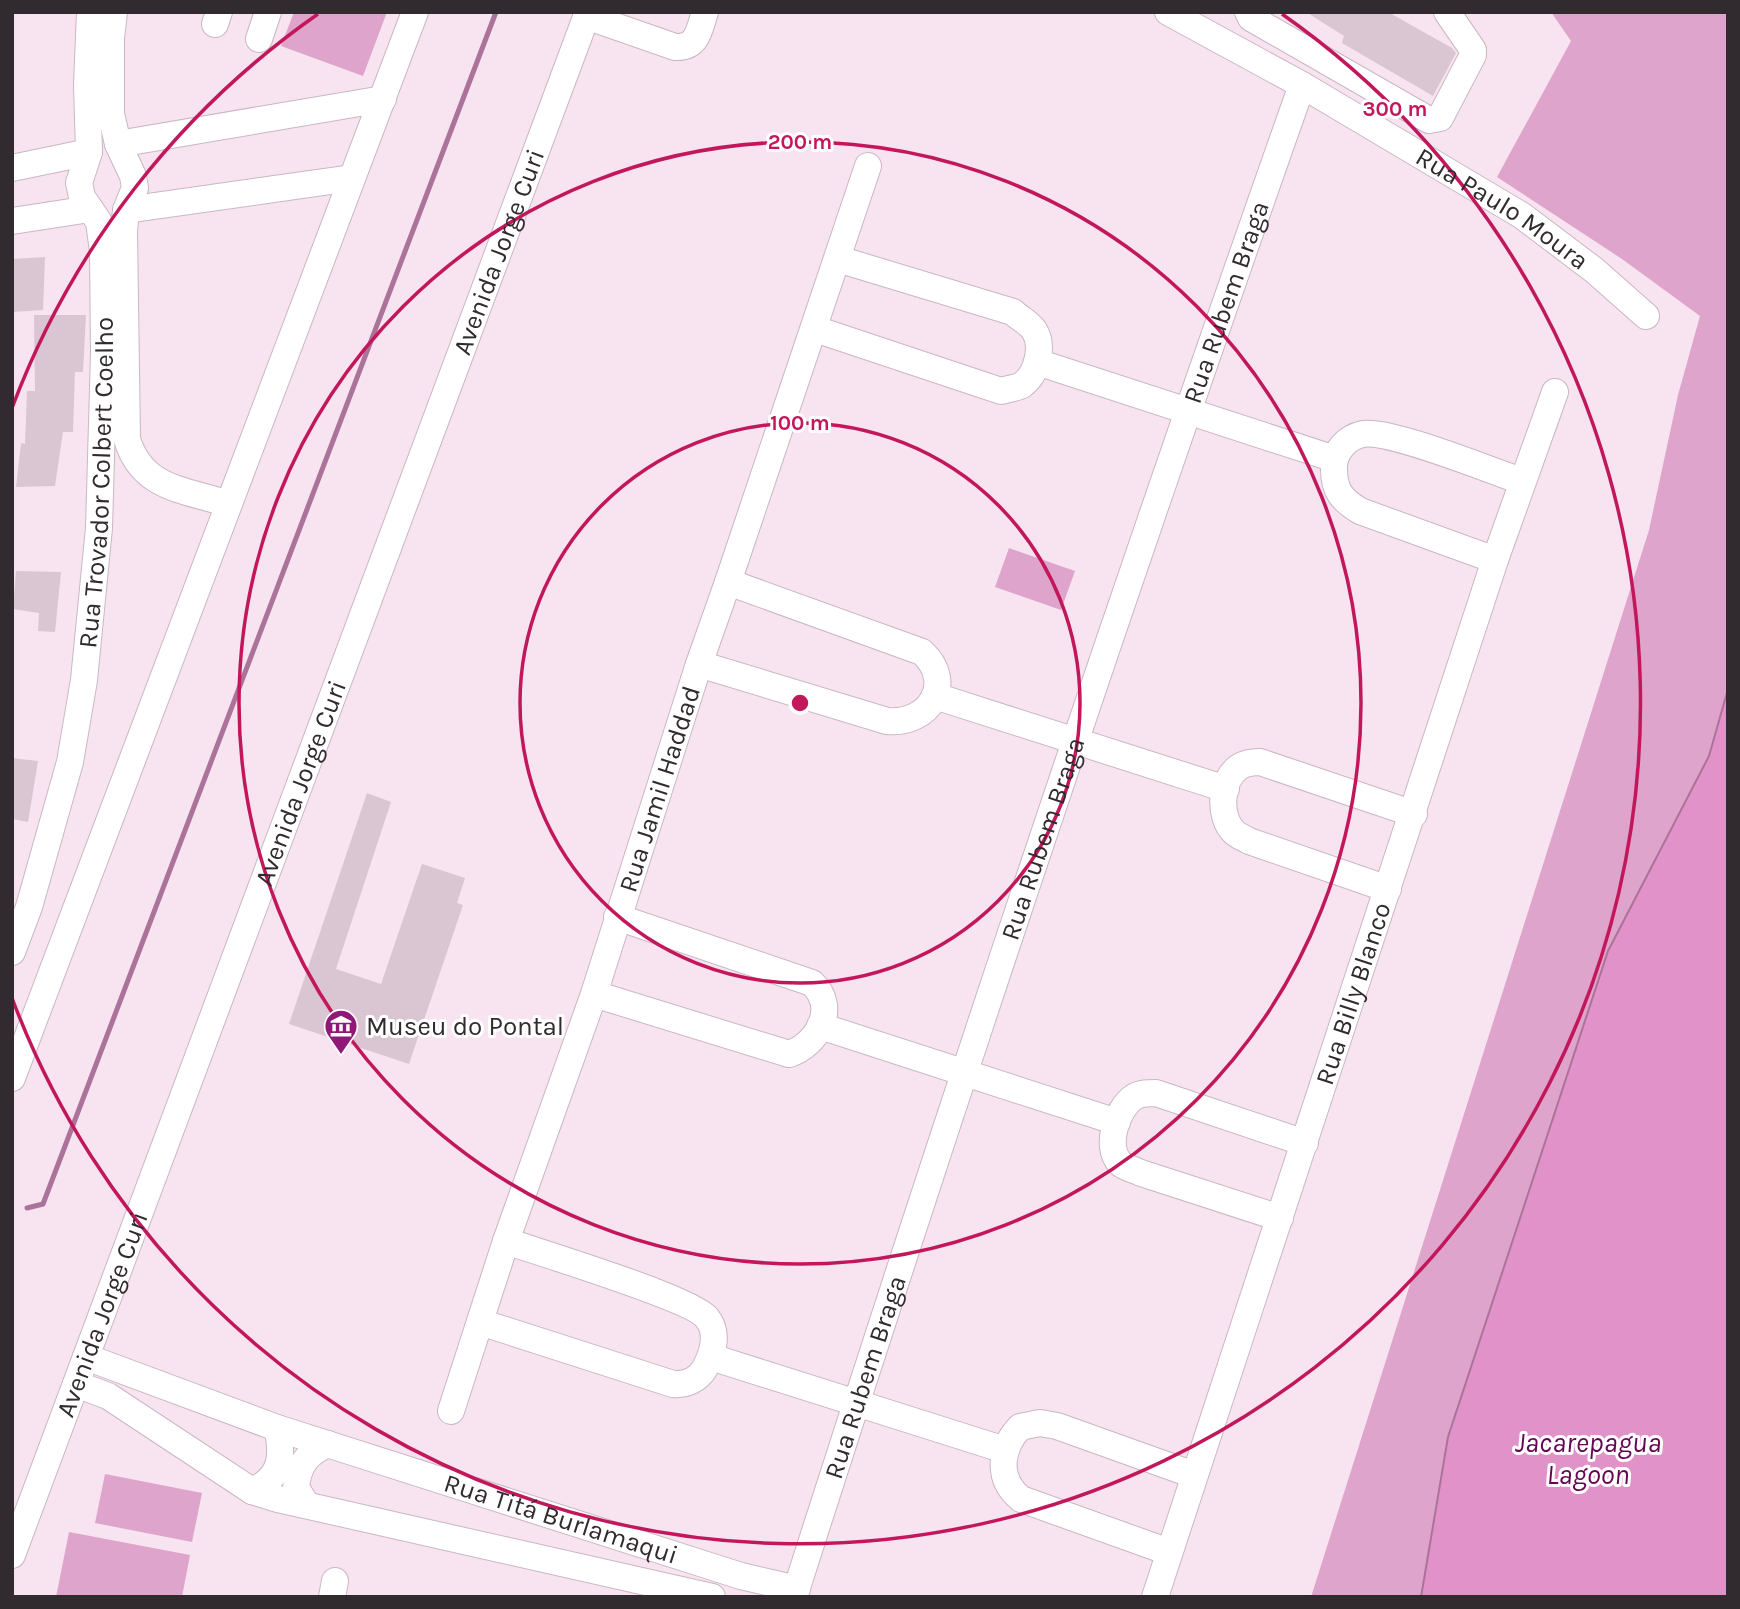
<svg xmlns="http://www.w3.org/2000/svg" width="1740" height="1609" viewBox="0 0 1740 1609" font-family="Karla,sans-serif">
	<style>
		.green { fill: #dea4cb }
		.water { fill: #e192c9; stroke: #ac739a; stroke-width: 2 }
		.lines { fill: none; stroke-linecap: round; stroke-linejoin: round }
		.stream { stroke: #ac739a; stroke-width: 5 }
		.building { fill: #d9c6d2 }
		.minor-casing { stroke: #c9b7c3; stroke-width: 28 }
		.minor { stroke: #fff; stroke-width: 26 }
		.ring { fill: none; stroke: #c2185b; stroke-width: 3.5 }
		.labels { text-anchor: middle; stroke-width: 6; stroke-linejoin: round; paint-order: stroke }
		.street-label { font-size: 26px; fill: #312a2e; stroke: #fff }
		.poi-label { font-size: 26px; fill: #312a2e; stroke: #fff; text-anchor: start }
		.water-label { font-size: 28px; font-style: italic; fill: #660653; stroke: #fff }
		.centre { fill: #c2185b; stroke: #fff; stroke-width: 3.5 }
		.ring-label { font-size: 21px; text-anchor: middle; font-weight: bold; fill: #c2185b; stroke: #fff; stroke-width: 6; stroke-linejoin: round; paint-order: stroke }
	</style>
	<rect width="100%" height="100%" fill="#f7e4f0"/>
	<!-- green -->
	<path class="green" d="M294 12H387L363 76 281 46Z
		M1551 12H1728V689L1709 756 1608 951 1448 1437 1421 1597H1311L1649 530 1678 395 1700 316 1622 259 1497 177 1571 41Z
		M1009 548 1075 571 1061 610 995 587Z
		M105 1474 202 1493 192 1542 95 1523Z
		M69 1532 190 1555 182 1597H56Z"/>
	<!-- water -->
	<path class="water" d="M1728 689V1597H1421L1448 1437 1608 951 1709 756Z"/>
	<g class="lines">
		<!-- stream -->
		<path class="stream" d="M27 1208 43 1204 496 12"/>
	</g>
	<!-- building -->
	<path class="building" d="M1306 12H1388L1452 48 1456 53 1433 96 1342 43 1344 36Z
		M45 257 43 310 12 312V259Z
		M34 315H86L83 372H75L73 432H63L55 486 16 487 21 443 25 444 27 391H35Z
		M16 571 61 572 55 632 38 631 39 613 13 609Z
		M12 758 38 761 28 822 12 819Z
		M367 793 391 802 336 969 381 984 422 864 465 878 457 903 463 905 409 1064 289 1024Z"/>
	<g class="lines">
		<defs>
			<g id="minor">
				<path d="M114 12 111 38V114L118 144 133 176 135 188 126 210 124 231 127 439C142 490 185 489 228 504"/>
				<path id="s1" d="M1168 12 1302 85 1521 215 1594 270 1646 316"/>
				<path d="M1248 12 1251 18 1429 120 1440 118 1473 55V50L1447 12"/>
				<path d="M586 16 675 47C698 48 699 30 705 12"/>
				<path d="M215 24 219 12"/>
				<path d="M259 39 268 12"/>
				<path d="M118 144 383 99"/>
				<path d="M12 168 89 152"/>
				<path d="M126 210 352 178"/>
				<path d="M12 221 90 209"/>
				<path d="M815 329 1001 391C1007 389 1017 388 1022 385 1038 373 1044 346 1034 330 1029 323 1019 318 1013 312L838 259"/>
				<path d="M1037 362 1335 459"/>
				<path d="M1495 560 1360 511C1342 500 1334 491 1334 469 1333 452 1347 437 1363 434 1389 429 1491 471 1522 481"/>
				<path d="M699 664 887 721C929 725 956 683 922 652L728 582"/>
				<path d="M935 696 1226 789"/>
				<path d="M1388 889 1249 841C1244 838 1238 836 1234 832 1218 817 1220 780 1239 767 1245 763 1252 762 1260 762L1414 814"/>
				<path id="s2" d="M12 952 29 907 70 762 84 680 99 528 104 353 103 251 99 222 82 197 79 183 89 152 87 85 90 12"/>
				<path d="M594 994 789 1054C817 1045 839 1008 812 983L617 917"/>
				<path d="M820 1026 1117 1122"/>
				<path d="M12 1078 415 12"/>
				<path d="M1280 1218 1141 1173C1135 1170 1125 1168 1120 1163 1104 1147 1117 1108 1134 1097 1141 1093 1149 1093 1156 1093L1305 1143"/>
				<path d="M480 1322 673 1384C686 1385 698 1380 705 1368 713 1353 719 1333 707 1318 693 1299 538 1252 506 1241"/>
				<path id="s3" d="M86 1357 277 1428 741 1576 797 1589"/>
				<path d="M711 1357 1005 1450"/>
				<path d="M76 1384 108 1396 252 1491 278 1499 712 1597"/>
				<path id="s4" d="M451 1411 506 1241 594 994 699 664 728 582 868 166"/>
				<path d="M252 1491C281 1478 284 1457 277 1428"/>
				<path d="M306 1504 296 1488C298 1465 307 1453 328 1444"/>
				<path d="M1169 1552 1021 1499C996 1479 1000 1448 1020 1427L1040 1423 1057 1426 1194 1475"/>
				<path id="s5" d="M12 1555 588 12"/>
				<path d="M332 1597 335 1581"/>
				<path id="s6" d="M794 1597C956 1090 1125 586 1302 85"/>
				<path id="s7" d="M1155 1597 1495 560 1555 392"/>
			</g>
		</defs>
		<!-- minor casing -->
		<use href="#minor" class="minor-casing"/>
		<!-- minor -->
		<use href="#minor" class="minor"/>
	</g>
	<!-- distance rings -->
	<g class="ring">
		<circle cx="800" cy="703" r="280"/>
		<circle cx="800" cy="703" r="561"/>
		<path d="M12 408A841 841 0 0 1 318 14M1282 14A841 841 0 1 1 12 998"/>
	</g>
	<!-- icons -->
	<defs>
		<symbol id="museum-pin" viewBox="-11 -11 22 30"><path d="M0 17L-7.5 6A9.5 9.5 0 1 1 7.5 6Z" fill="#901877" stroke="#fff"/><path d="M0-6L6-3V-2H-6V-3ZM-5-1h2V3h-2ZM-1-1h2V3h-2ZM3-1h2V3H3ZM-6 4H6V6H-6Z" fill="#fff"/></symbol>
	</defs>
	<g fill-rule="evenodd">
		<use href="#museum-pin" x="322" y="1007" width="38" height="52"/>
	</g>
	<g class="labels">
		<!-- street labels -->
		<g class="street-label">
			<text dy="9" stroke="none"><textPath href="#s1" startOffset="388">Rua Paulo Moura</textPath></text>
			<text dy="9" stroke="none"><textPath href="#s5" startOffset="1391">Avenida Jorge Curi</textPath></text>
			<text dy="9" stroke="none"><textPath href="#s6" startOffset="1365">Rua Rubem Braga</textPath></text>
			<text dy="9" stroke="none"><textPath href="#s2" startOffset="480">Rua Trovador Colbert Coelho</textPath></text>
			<text dy="9" stroke="none"><textPath href="#s5" startOffset="824">Avenida Jorge Curi</textPath></text>
			<text dy="9" stroke="none"><textPath href="#s4" startOffset="656">Rua Jamil Haddad</textPath></text>
			<text dy="9" stroke="none"><textPath href="#s6" startOffset="798">Rua Rubem Braga</textPath></text>
			<text dy="9" stroke="none"><textPath href="#s7" startOffset="635">Rua Billy Blanco</textPath></text>
			<text dy="9" stroke="none"><textPath href="#s5" startOffset="257">Avenida Jorge Curi</textPath></text>
			<text dy="9" stroke="none"><textPath href="#s6" startOffset="231">Rua Rubem Braga</textPath></text>
			<text dy="9" stroke="none"><textPath href="#s3" startOffset="502">Rua Titá Burlamaqui</textPath></text>
		</g>
		<!-- poi labels -->
		<g class="poi-label">
			<text x="366" y="1035">Museu do Pontal</text>
		</g>
		<!-- water labels -->
		<g class="water-label">
			<text x="1588" y="1452">Jacarepagua<tspan x="1588" dy="32">Lagoon</tspan></text>
		</g>
	</g>
	<circle cx="800" cy="703" r="10" class="centre"/>
	<g class="ring-label">
		<text x="1395" y="116">300 m</text>
		<text x="800" y="149">200 m</text>
		<text x="800" y="430">100 m</text>
	</g>
	<!-- border -->
	<rect width="1740" height="1609" fill="none" stroke="#312a2e" stroke-width="28"/>
</svg>
